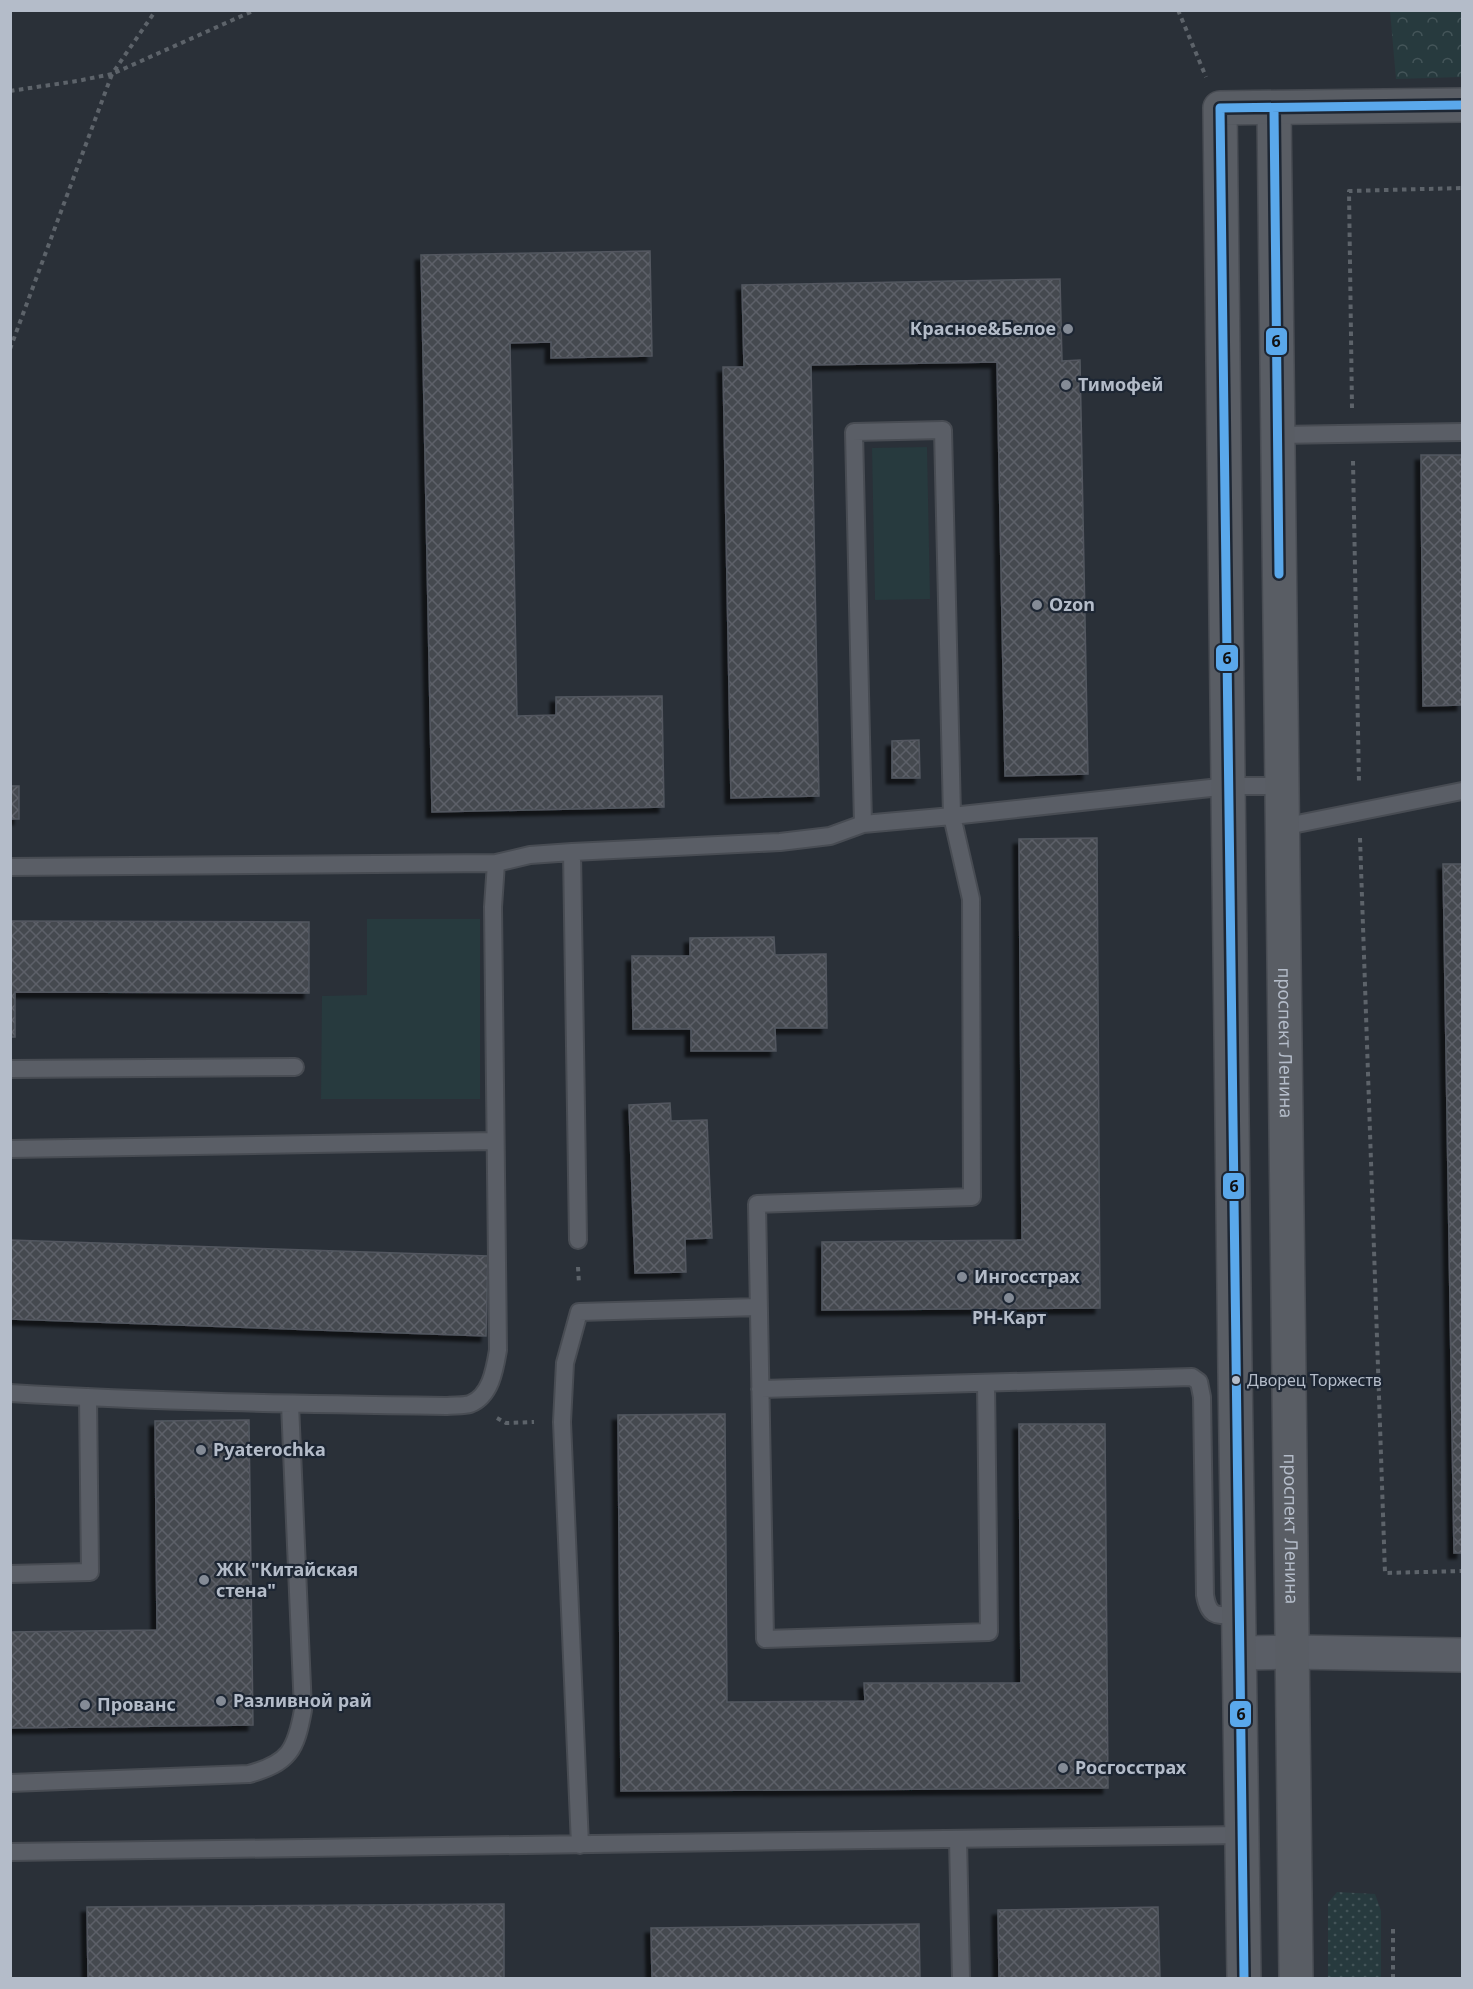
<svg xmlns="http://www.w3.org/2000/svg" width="1473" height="1989" viewBox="0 0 1473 1989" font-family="'Noto Sans',sans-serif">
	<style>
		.grass { fill: url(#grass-dots) }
		.forest { fill: url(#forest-crowns) }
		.park { fill: #273a3e }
		.building { fill: url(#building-cross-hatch); stroke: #52575f; stroke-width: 1.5; filter: url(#shadow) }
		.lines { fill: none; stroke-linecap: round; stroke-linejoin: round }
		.lane-casing { stroke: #484c53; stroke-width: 20 }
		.street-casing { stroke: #484c53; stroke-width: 36 }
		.secondary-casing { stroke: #484c53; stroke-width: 36 }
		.path { stroke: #5d636a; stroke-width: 4; stroke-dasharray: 4.5 4.5; stroke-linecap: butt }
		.lane { stroke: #5a5e66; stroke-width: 16 }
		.street { stroke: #5a5e66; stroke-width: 33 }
		.secondary { stroke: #595d64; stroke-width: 33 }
		.bus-1-casing { stroke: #1d2633; stroke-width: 14 }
		.bus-1 { stroke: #5aa8eb; stroke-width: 9 }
		.poi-dot { fill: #848b96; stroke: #1d2633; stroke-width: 2 }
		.bus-dot { fill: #b4bcc9; stroke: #1d2633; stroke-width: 2 }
		.labels { text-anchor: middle; stroke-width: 4.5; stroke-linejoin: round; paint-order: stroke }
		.bus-label { font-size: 16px; fill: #b4bcc9; stroke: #1d2633; text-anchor: start }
		.poi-label { font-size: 18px; font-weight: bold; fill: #b4bcc9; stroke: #1d2633; text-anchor: start }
		.street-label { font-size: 18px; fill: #b4bcc9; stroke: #1d2633 }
		.line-badge { stroke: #1d2633; stroke-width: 2 }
		.pale-badge-label { font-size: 16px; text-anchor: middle; font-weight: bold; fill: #111 }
	</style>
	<defs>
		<pattern id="grass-dots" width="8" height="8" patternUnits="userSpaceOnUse" patternTransform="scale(1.5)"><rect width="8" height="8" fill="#273a3e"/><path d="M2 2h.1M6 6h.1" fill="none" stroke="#445559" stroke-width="1.8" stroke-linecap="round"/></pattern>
		<pattern id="forest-crowns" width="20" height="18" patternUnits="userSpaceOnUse" patternTransform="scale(1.5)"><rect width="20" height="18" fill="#273a3e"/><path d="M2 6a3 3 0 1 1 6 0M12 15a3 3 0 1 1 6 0" fill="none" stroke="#445559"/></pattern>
		<pattern id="building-cross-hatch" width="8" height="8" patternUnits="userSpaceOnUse" patternTransform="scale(1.5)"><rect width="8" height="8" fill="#444950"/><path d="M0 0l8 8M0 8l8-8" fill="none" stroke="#5d6168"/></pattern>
		<filter id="shadow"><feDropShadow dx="-5.5" dy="5.5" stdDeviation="1.5" flood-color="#0009"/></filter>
	</defs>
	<rect width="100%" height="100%" fill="#2a3038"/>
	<!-- grass -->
	<path class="grass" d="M1337 1892 1375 1894 1381 1911V1978H1328V1903Z"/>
	<!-- forest -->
	<path class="forest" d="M1390 11H1462V77L1396 79Z"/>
	<!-- park -->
	<path class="park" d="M927 447 930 599 875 600 872 448Z
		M367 919H480V1099H321L322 996 367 995Z"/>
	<!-- building -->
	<path class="building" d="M650 251 652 356 551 358V342L510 343 517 716 556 715V697L662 696 664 807 432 812 421 255Z
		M1060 279 1062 361 1080 360 1088 774 1005 776 997 362 811 365 819 796 731 798 723 367H744L742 285Z
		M1421 455H1462V705L1423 706Z
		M919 740 920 778H892V741Z
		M10 786H19V819H10Z
		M1097 838 1100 1308 822 1310V1242L1022 1240 1019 839Z
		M1443 864H1462V1553H1454Z
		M10 921 309 922V993L15 992V1037H10Z
		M774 937 775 955 826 954 827 1028H775L776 1051H691V1029H633L632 956H690V938Z
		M670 1103 671 1121 707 1120 712 1238 685 1239 686 1272 635 1273 629 1105Z
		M10 1240 488 1256 486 1336 10 1319Z
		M725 1414 727 1702 865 1701 864 1683H1021L1019 1424H1105L1108 1788 621 1791 618 1415Z
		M249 1420 253 1725 10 1728V1632L157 1630 155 1421Z
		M504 1904V1978H88L87 1907Z
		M1158 1907 1160 1978H999L998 1910Z
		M919 1924 920 1978H652L651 1928Z"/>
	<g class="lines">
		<defs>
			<path id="lane" d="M1278 435 1462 432
				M863 824 952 816 971 899 972 1197 757 1204 765 1639 989 1632 986 1383
				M1282 827 1462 791
				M572 852 578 1240
				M10 867 496 863 530 855 572 852 780 842 830 836 863 824 854 432 943 430 952 816 1229 786H1281
				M10 1069 295 1067
				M10 1149 495 1141
				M760 1389 1192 1377 1199 1382 1202 1397 1205 1595C1209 1619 1218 1615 1239 1615
				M10 1393C156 1402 301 1404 446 1406 454 1405 464 1406 470 1404 491 1396 495 1368 498 1350L493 907 496 863
				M10 1574 90 1572 88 1397
				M10 1783 249 1774C289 1763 296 1750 303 1710L290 1404
				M958 1839 961 1978
				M580 1845 562 1422 565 1363 579 1312 758 1307
				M10 1852 1242 1835"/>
			<path id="street" d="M1240 1653 1293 1652 1462 1655"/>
			<g id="secondary">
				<path id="s1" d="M1274 109 1296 1978"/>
				<path d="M1244 1978 1235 1372 1220 108 1462 105"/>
			</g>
		</defs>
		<!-- lane casing -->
		<use href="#lane" class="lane-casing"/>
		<!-- street casing -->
		<use href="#street" class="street-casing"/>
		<!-- secondary casing -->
		<use href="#secondary" class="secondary-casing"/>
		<!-- path -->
		<path class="path" d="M1178 10 1206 77
			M10 91 77 81 112 74 156 10
			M10 349 112 74 255 10
			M1352 408 1349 191 1462 188
			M1353 461 1359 783
			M1360 838 1385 1573 1462 1571
			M578 1267 579 1284
			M497 1418 506 1423 534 1422
			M1393 1929V1978"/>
		<!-- lane -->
		<use href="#lane" class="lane"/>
		<!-- street -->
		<use href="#street" class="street"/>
		<!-- secondary -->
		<use href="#secondary" class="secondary"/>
		<defs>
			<path id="bus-1" d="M1274 109 1279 574
				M1244 1978 1220 108 1462 105"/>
		</defs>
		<!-- bus-1 casing -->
		<use href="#bus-1" class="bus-1-casing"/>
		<!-- bus-1 -->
		<use href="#bus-1" class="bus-1"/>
	</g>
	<!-- markers -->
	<g class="poi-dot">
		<circle cx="1068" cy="329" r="6"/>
		<circle cx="1066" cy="385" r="6"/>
		<circle cx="1037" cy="605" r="6"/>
		<circle cx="962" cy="1277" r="6"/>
		<circle cx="1009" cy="1298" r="6"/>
		<circle cx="201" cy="1450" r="6"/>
		<circle cx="204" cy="1580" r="6"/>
		<circle cx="221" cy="1701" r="6"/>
		<circle cx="85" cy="1705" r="6"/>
		<circle cx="1063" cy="1768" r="6"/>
	</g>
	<circle class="bus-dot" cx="1236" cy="1380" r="5"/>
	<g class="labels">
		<!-- bus labels -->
		<g class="bus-label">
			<text x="1247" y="1386">Дворец Торжеств</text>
		</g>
		<!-- poi labels -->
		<g class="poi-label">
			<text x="1056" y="335" text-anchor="end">Красное&amp;Белое</text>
			<text x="1078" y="391">Тимофей</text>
			<text x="1049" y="611">Ozon</text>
			<text x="974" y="1283">Ингосстрах</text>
			<text x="1009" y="1324" text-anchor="middle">РН-Карт</text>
			<text x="213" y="1456">Pyaterochka</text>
			<text x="216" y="1576">ЖК "Китайская<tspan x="216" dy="21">стена"</tspan></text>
			<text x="233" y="1707">Разливной рай</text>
			<text x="97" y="1711">Прованс</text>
			<text x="1075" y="1774">Росгосстрах</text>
		</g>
		<!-- street labels -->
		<g class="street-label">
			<text dy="6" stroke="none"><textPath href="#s1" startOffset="934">проспект Ленина</textPath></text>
			<text dy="6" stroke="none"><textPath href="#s1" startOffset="1420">проспект Ленина</textPath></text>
		</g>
	</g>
	<g class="line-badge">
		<rect x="1265" y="327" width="23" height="29" rx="6" fill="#5aa8eb"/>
		<rect x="1215" y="644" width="24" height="28" rx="6" fill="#5aa8eb"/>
		<rect x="1222" y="1172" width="23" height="28" rx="6" fill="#5aa8eb"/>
		<rect x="1229" y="1700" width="23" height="28" rx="6" fill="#5aa8eb"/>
	</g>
	<g class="pale-badge-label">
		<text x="1276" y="347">6</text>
		<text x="1227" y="664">6</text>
		<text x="1234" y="1192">6</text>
		<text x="1241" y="1720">6</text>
	</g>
	<!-- border -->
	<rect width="1473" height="1989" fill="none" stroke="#b4bcc9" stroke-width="24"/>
</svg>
